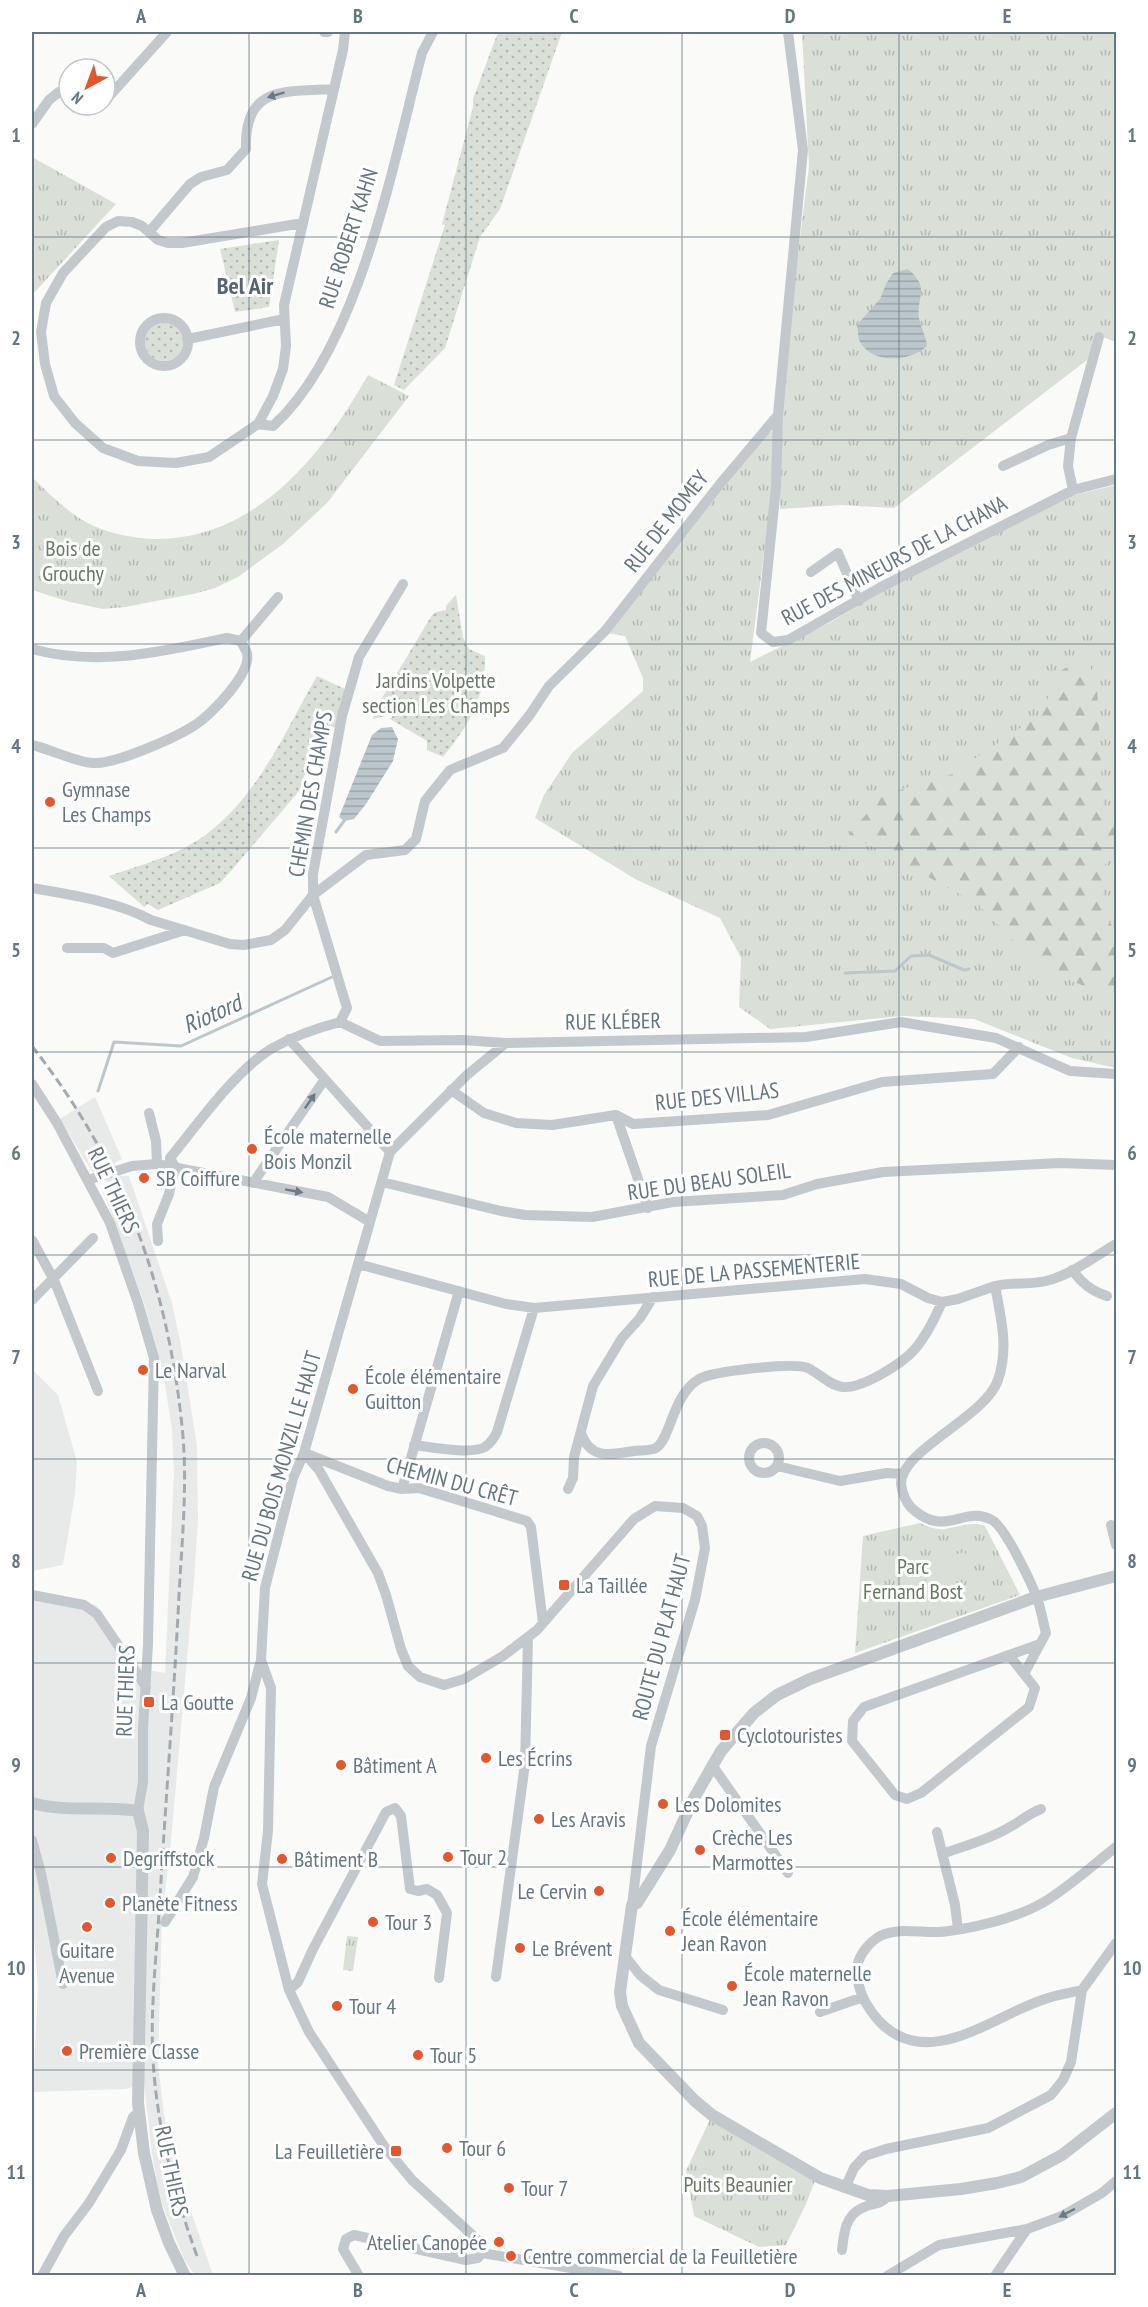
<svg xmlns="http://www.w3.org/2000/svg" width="1148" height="2307" viewBox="0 0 1148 2307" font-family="'PT Sans Narrow',sans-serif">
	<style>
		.built { fill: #e8e9e9 }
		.grass { fill: url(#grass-tufts) }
		.forest { fill: url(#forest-firs) }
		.garden { fill: url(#garden-dots) }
		.pitch { fill: #dadfd7 }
		.water { fill: url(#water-rules) }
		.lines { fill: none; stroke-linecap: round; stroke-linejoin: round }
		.stream { stroke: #bbc7cb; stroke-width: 3 }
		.minor { stroke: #c3c8cc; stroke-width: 10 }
		.tertiary { stroke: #c3c8cc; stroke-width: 12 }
		.rail { stroke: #a2aab0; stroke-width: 3; stroke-dasharray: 9 4.5; stroke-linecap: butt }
		.oneway { fill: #6a7a87 }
		.grid { fill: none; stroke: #657683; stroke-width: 1.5; stroke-opacity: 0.55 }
		.poi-dot { fill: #e4572e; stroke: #fff; stroke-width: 2 }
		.labels { text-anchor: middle; stroke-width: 6; stroke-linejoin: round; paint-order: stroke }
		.street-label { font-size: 22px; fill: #657683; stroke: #fff }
		.park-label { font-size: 22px; fill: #687a64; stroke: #fff }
		.poi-label { font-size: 22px; fill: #657683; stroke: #fff; text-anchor: start }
		.neighbourhood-label { font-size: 24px; font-weight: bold; fill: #57646e; stroke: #fff }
		.water-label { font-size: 24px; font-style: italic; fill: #60757c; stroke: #fff }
		.neatline { fill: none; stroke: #657683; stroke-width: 2 }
		.grid-label { font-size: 20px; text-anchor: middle; font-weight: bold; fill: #657683 }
	</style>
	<defs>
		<pattern id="grass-tufts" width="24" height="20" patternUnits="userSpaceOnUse" patternTransform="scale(1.5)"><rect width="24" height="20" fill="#dadfd7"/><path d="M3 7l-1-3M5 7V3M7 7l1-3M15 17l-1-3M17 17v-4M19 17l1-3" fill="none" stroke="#b4b9b4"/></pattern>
		<pattern id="forest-firs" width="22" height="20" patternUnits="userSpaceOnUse" patternTransform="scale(1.5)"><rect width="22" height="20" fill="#dadfd7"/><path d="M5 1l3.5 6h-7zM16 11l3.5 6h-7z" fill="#b4b9b4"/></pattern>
		<pattern id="garden-dots" width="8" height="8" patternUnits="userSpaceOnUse" patternTransform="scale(1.5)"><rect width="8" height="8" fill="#dadfd7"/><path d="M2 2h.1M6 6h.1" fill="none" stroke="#b4b9b4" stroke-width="1.8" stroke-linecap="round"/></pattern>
		<pattern id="water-rules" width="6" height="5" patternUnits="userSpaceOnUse" patternTransform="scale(1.5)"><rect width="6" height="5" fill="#bbc7cb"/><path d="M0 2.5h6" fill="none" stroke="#9ca6aa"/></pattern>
	</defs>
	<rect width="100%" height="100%" fill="#fafaf8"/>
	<!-- built -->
	<path class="built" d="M95 1097 122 1159 114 1163 121 1176H129L172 1303 181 1345 197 1446 198 1520 194 1580 170 1852 162 1917 158 2064 164 2114 185 2205 189 2206 213 2275H197L191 2270 184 2259 164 2209 157 2184 152 2153 144 2083 126 2089 33 2092 38 1986 32 1911V1592L96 1605 142 1669 165 1673 174 1473 172 1430 164 1378 144 1303 103 1192 108 1183 102 1173 92 1172 60 1119Z
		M32 1369 58 1395 77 1462 75 1494 63 1565 32 1571Z"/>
	<!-- grass -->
	<path class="grass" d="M802 32H1116V342L1097 335 1091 357 894 508 842 505 780 509 778 415 809 166Z
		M32 157 116 204 32 295Z
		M368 375 409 396 327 503 283 544 238 577 215 588 193 594 125 607 103 609 70 602 32 590V477C48 493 64 509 84 521 105 533 131 538 154 539 255 540 322 456 368 375Z
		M775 429 778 446 750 662 831 622 895 583 1070 496 1116 485V1068L1072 1058 974 1019 902 1016 770 1029 739 1007 741 958 720 918 637 880 535 818 544 795 572 753 643 691V678L625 636 608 633 763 438Z
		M920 1523C928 1527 936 1530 945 1529 959 1527 971 1521 985 1526L1020 1595 855 1653 863 1536Z
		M347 1936 358 1937 353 1971 343 1970Z
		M712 2115 820 2178 814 2183 806 2204 786 2245 759 2247 694 2216 686 2171Z"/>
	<!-- forest -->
	<path class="forest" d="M1087 656 1097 687 1103 807 1116 833V853L1102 868 1103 916 1116 929V998L1040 969 978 904 849 834 883 795 952 774 1041 714 1060 671Z"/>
	<!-- garden -->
	<path class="garden" d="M498 32H562L500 209 480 237 445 348 404 390 394 385 445 225 442 224 473 107V99Z
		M279 240 269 307 235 312 220 249Z
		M145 342a19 19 0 1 1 38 0a19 19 0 1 1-38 0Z
		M456 595 463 637 469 649 485 656C486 697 468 726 443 757L427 750V741L390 719 393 716 390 712 385 716 373 719 376 708 432 615 436 612 446 610V606Z
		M317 676 345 689 336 728 322 725 299 791 231 871 220 883 158 910 148 904 144 907 109 876C138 866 168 858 195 842 255 804 283 735 317 676Z"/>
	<!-- pitch -->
	<path class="pitch" d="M965 1552 971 1577 928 1588 922 1563Z"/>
	<!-- water -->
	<path class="water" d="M908 269C931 289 916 296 919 318 921 328 926 336 927 346 911 362 870 365 859 340 858 335 858 329 857 325L880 299 886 284 893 273Z
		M392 727 398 739 393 761 366 804 354 819 344 821 339 817 372 735 381 728Z"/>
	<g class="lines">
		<!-- stream -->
		<path class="stream" d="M336 832 344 821
			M845 973 895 971 911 956 929 955 964 970 969 969
			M98 1091 114 1042 181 1046 332 977"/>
		<!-- minor -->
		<path class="minor" d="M324 32H328
			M105 101 167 32
			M32 124 49 100 59 92 69 95
			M303 223 182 243H168L158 240 142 226 132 222 118 221 106 227 63 273 46 303 41 332 45 364 54 396 75 423 103 448 138 461 176 463 209 457 258 424 273 396 283 369 286 346 284 305 343 50 345 32
			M149 232 190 184 201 177 227 170 246 149C244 85 285 92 334 89
			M140 342a24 24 0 1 1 48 0a24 24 0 1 1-48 0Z
			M188 339 284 319
			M778 415 776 487 761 633 773 642 788 640 881 587 1073 490 1116 479
			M258 424 273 426C359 348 393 164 422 53L433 32
			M1003 466 1048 445 1071 438
			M1073 490 1068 466 1071 438 1099 337
			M811 572 838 553 859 601
			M241 641 278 597
			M32 649C97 667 162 652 227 638L241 641C242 645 246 649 247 653 252 673 211 715 195 725 177 737 114 765 93 763 75 762 50 749 32 745
			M32 888C71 895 116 901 151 920L230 944 244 945 271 940 285 930 313 895 366 855 405 850 416 839 425 801 450 770 503 748 529 716 549 686 605 631 720 484 778 415 803 150 788 32
			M67 948H104L113 953 185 930
			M340 1022 347 1008 313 895V874L342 716 359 657 403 584
			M289 1039 390 1152
			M32 1084 57 1123 110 1223 138 1303 154 1358 148 1644 143 1729V1782L138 1811
			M451 1090 484 1113 516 1123 552 1125 616 1115 633 1124 768 1115 882 1082 993 1074 1019 1047
			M149 1113 156 1141 157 1164 328 1197 370 1222
			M616 1115 648 1208
			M175 1167 170 1158C198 1124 234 1072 271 1049 292 1037 317 1028 340 1022L380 1041 462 1040 506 1043 806 1037 901 1022 996 1038 1070 1071 1116 1074
			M88 1180 132 1166 157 1164
			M382 1182 501 1211 525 1215 592 1217 673 1202 783 1195 817 1184 883 1172 1060 1163 1116 1165
			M253 1183 325 1079
			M32 1240 54 1280 98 1391
			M158 1241 157 1224 169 1194 175 1167
			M358 1264 506 1304 534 1308 865 1279 901 1284 928 1298 942 1302 958 1299 995 1286C1001 1318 1009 1348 998 1380 985 1418 901 1449 901 1484 902 1494 907 1505 915 1511 947 1537 965 1505 992 1520 1005 1527 1031 1582 1037 1598 1041 1609 1043 1622 1046 1633L1024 1674
			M1072 1270C1082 1283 1091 1291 1107 1296
			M995 1286C1012 1282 1030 1285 1046 1281 1071 1275 1094 1257 1116 1244
			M32 1300 93 1238
			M581 1433C590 1460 611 1455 634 1451 640 1450 651 1451 656 1448 671 1439 672 1395 699 1379 714 1371 793 1362 808 1368 819 1373 830 1386 843 1387 862 1389 903 1363 915 1349 927 1335 935 1318 942 1302
			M749 1458a15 15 0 1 1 30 0a15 15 0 1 1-30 0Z
			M414 1445C431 1447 471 1455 485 1447 491 1443 494 1438 497 1432L534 1308
			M304 1453 319 1470 378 1573 386 1595 401 1649 408 1666 420 1677 444 1685 464 1679 503 1656 537 1630 634 1519 655 1506 683 1508 697 1516 702 1526 705 1548 695 1600 651 1746 632 1905
			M307 1454 388 1486 402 1489 419 1488 527 1521 531 1527 543 1623
			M777 1466 840 1481 887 1473 903 1474
			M402 1489 459 1291
			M568 1489 573 1478 574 1457 593 1386 622 1338 640 1318 653 1297
			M1111 1525 1116 1545
			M32 1595 84 1605 97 1614 146 1687
			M1009 1655 1035 1688 1029 1707 921 1793 907 1799 895 1795 852 1741 853 1721 864 1707 1040 1644
			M261 1660 271 1688 268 1831 262 1884 289 1990 309 2032 384 2146 412 2180 481 2243 482 2253 478 2258 466 2260 354 2235 346 2239 343 2249 359 2276
			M712 1765 788 1873
			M937 1832 955 1905 958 1929
			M32 1840 41 1873 63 1984
			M942 1854C964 1846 988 1840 1008 1828 1020 1822 1028 1814 1041 1809
			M165 1922 193 1877 204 1838 214 1787 251 1698 261 1660 265 1588 293 1478 304 1453 390 1152 467 1075 506 1043
			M625 1956 640 1975 659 1990 723 2010
			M496 1977 525 1764 528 1637
			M289 1990 298 1982 313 1949 386 1812 395 1808 401 1816 410 1889 418 1891 427 1889 437 1895 447 1913 439 1978
			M1082 1990C1069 1993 1055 1995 1042 2000 992 2017 927 2072 879 2021 866 2006 858 1992 857 1972 856 1958 868 1943 880 1936 898 1927 920 1933 939 1932 946 1932 954 1930 962 1929 989 1924 1020 1916 1044 1902 1069 1887 1093 1865 1116 1847
			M820 2012 863 1997
			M845 2188 854 2168 865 2156 886 2149 988 2128 1051 2095 1063 2080 1071 2062 1082 1990 1116 1943
			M842 2250C844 2233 845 2216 862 2208 874 2202 879 2206 888 2196
			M482 2253 619 2276
			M42 2276 64 2236 89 2203 121 2150 133 2117 139 2112
			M887 2276 939 2245 1027 2229 1062 2216 1102 2193 1116 2181
			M995 2276 1027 2229"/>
		<!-- tertiary -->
		<path class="tertiary" d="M1116 1576 1036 1597 810 1679 777 1695 754 1713 721 1751 693 1800 670 1850 637 1903 632 1905 620 1992 622 2006 639 2043 695 2101 712 2115 820 2178 868 2195 888 2196 961 2189 997 2183 1021 2177 1062 2155 1116 2113
			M32 1803C66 1813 103 1805 138 1811L143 1831 138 2103 144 2153 157 2210 169 2243 185 2276"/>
		<!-- rail -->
		<path class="rail" d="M32 1046C122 1161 167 1281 182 1426 188 1482 182 1539 179 1595 174 1696 166 1796 160 1897 157 1951 150 2006 153 2060 157 2127 174 2193 197 2256"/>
	</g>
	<!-- one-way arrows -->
	<defs><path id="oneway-solid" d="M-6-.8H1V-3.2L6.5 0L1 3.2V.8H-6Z" transform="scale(1.5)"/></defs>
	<g class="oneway">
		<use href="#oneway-solid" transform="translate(276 95) rotate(163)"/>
		<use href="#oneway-solid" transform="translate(310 1101) rotate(-55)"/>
		<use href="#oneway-solid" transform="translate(294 1191) rotate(10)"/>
		<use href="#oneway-solid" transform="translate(1067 2213) rotate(152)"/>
	</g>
	<!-- grid -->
	<path class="grid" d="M249 32V2276M466 32V2276M682 32V2276M899 32V2276M32 237H1116M32 440H1116M32 644H1116M32 848H1116M32 1052H1116M32 1255H1116M32 1459H1116M32 1663H1116M32 1867H1116M32 2070H1116"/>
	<!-- markers -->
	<g class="poi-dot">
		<circle cx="50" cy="802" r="6"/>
		<circle cx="252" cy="1149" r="6"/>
		<circle cx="144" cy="1178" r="6"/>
		<circle cx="143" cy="1370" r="6"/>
		<circle cx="353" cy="1389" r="6"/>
		<rect x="558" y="1579" width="12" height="12" rx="3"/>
		<rect x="143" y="1696" width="12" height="12" rx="3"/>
		<rect x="719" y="1729" width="12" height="12" rx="3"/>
		<circle cx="486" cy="1758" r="6"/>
		<circle cx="341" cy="1765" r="6"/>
		<circle cx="663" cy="1804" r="6"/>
		<circle cx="539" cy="1819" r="6"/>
		<circle cx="700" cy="1850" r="6"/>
		<circle cx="448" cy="1857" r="6"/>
		<circle cx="111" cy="1858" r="6"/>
		<circle cx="282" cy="1859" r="6"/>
		<circle cx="599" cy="1891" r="6"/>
		<circle cx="110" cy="1903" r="6"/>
		<circle cx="373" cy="1922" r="6"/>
		<circle cx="87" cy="1927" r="6"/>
		<circle cx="670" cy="1931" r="6"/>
		<circle cx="520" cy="1948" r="6"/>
		<circle cx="732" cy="1986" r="6"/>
		<circle cx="337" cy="2006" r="6"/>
		<circle cx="67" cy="2051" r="6"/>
		<circle cx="418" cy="2055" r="6"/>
		<circle cx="447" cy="2148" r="6"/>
		<rect x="390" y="2145" width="12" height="12" rx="3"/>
		<circle cx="509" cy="2188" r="6"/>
		<circle cx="499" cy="2242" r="6"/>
		<circle cx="511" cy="2256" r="6"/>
	</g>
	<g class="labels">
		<!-- street labels -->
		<g class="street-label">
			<text transform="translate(348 238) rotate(-72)" y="8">RUE ROBERT KAHN</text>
			<text transform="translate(666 521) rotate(-52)" y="8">RUE DE MOMEY</text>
			<text transform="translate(894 560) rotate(-28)" y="8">RUE DES MINEURS DE LA CHANA</text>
			<text transform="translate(310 794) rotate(-80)" y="8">CHEMIN DES CHAMPS</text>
			<text transform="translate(613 1021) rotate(-1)" y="8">RUE KLÉBER</text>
			<text transform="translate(717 1096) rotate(-6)" y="8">RUE DES VILLAS</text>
			<text transform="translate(709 1181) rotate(-8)" y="8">RUE DU BEAU SOLEIL</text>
			<text transform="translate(114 1190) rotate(65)" y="8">RUE THIERS</text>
			<text transform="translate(754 1270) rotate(-5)" y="8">RUE DE LA PASSEMENTERIE</text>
			<text transform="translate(281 1466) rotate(-74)" y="8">RUE DU BOIS MONZIL LE HAUT</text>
			<text transform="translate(452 1481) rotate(15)" y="8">CHEMIN DU CRÊT</text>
			<text transform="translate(661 1637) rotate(-75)" y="8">ROUTE DU PLAT HAUT</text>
			<text transform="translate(125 1691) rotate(-88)" y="8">RUE THIERS</text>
			<text transform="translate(172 2171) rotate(78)" y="8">RUE THIERS</text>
		</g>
		<!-- park labels -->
		<g class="park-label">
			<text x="73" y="556">Bois de<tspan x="73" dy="25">Grouchy</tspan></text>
			<text x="436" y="688">Jardins Volpette<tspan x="436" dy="25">section Les Champs</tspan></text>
			<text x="913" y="1574">Parc<tspan x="913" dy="25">Fernand Bost</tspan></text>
			<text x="738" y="2192">Puits Beaunier</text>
		</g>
		<!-- poi labels -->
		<g class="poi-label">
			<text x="62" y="797">Gymnase<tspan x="62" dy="25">Les Champs</tspan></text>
			<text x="264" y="1144">École maternelle<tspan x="264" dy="25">Bois Monzil</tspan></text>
			<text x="156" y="1186">SB Coiffure</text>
			<text x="155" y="1378">Le Narval</text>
			<text x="365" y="1384">École élémentaire<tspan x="365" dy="25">Guitton</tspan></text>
			<text x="576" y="1593">La Taillée</text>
			<text x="161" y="1710">La Goutte</text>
			<text x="737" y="1743">Cyclotouristes</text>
			<text x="498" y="1766">Les Écrins</text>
			<text x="353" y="1773">Bâtiment A</text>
			<text x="675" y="1812">Les Dolomites</text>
			<text x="551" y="1827">Les Aravis</text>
			<text x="712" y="1845">Crèche Les<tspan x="712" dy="25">Marmottes</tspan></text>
			<text x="460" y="1865">Tour 2</text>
			<text x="123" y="1866">Degriffstock</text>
			<text x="294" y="1867">Bâtiment B</text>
			<text x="587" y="1899" text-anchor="end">Le Cervin</text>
			<text x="122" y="1911">Planète Fitness</text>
			<text x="682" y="1926">École élémentaire<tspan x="682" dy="25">Jean Ravon</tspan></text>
			<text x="385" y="1930">Tour 3</text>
			<text x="532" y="1956">Le Brévent</text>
			<text x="87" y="1958" text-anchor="middle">Guitare<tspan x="87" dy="25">Avenue</tspan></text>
			<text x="744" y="1981">École maternelle<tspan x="744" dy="25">Jean Ravon</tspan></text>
			<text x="349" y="2014">Tour 4</text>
			<text x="79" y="2059">Première Classe</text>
			<text x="430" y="2063">Tour 5</text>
			<text x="459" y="2156">Tour 6</text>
			<text x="384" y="2159" text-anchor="end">La Feuilletière</text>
			<text x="521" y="2196">Tour 7</text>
			<text x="487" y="2250" text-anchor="end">Atelier Canopée</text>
			<text x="523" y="2264">Centre commercial de la Feuilletière</text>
		</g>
		<!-- neighbourhood labels -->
		<g class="neighbourhood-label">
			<text x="245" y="294">Bel Air</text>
		</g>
		<!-- water labels -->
		<g class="water-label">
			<text transform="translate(212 1014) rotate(-24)" y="8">Riotord</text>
		</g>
	</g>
	<!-- border -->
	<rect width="1148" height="2307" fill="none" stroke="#ffffff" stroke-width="66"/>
	<!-- north arrow -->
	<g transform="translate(87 87) rotate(221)"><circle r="28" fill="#ffffff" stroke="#c1c8cd" stroke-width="1.5"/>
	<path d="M0-4.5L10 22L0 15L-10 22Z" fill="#e4572e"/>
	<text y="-9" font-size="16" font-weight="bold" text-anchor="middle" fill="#657683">N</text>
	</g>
	<rect x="33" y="33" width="1082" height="2241" class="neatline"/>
	<g class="grid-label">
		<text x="141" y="23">A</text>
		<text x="358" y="23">B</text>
		<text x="574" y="23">C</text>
		<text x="790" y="23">D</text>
		<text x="1007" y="23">E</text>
		<text x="16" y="142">1</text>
		<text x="1132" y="142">1</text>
		<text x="16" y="345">2</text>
		<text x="1132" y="345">2</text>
		<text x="16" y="549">3</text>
		<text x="1132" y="549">3</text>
		<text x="16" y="753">4</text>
		<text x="1132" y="753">4</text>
		<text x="16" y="957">5</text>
		<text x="1132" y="957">5</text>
		<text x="16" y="1160">6</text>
		<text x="1132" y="1160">6</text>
		<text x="16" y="1364">7</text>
		<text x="1132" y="1364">7</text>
		<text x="16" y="1568">8</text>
		<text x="1132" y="1568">8</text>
		<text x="16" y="1772">9</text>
		<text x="1132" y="1772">9</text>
		<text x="16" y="1975">10</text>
		<text x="1132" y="1975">10</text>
		<text x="16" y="2179">11</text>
		<text x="1132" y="2179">11</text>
		<text x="141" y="2297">A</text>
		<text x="358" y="2297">B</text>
		<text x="574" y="2297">C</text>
		<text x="790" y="2297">D</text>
		<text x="1007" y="2297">E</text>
	</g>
</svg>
